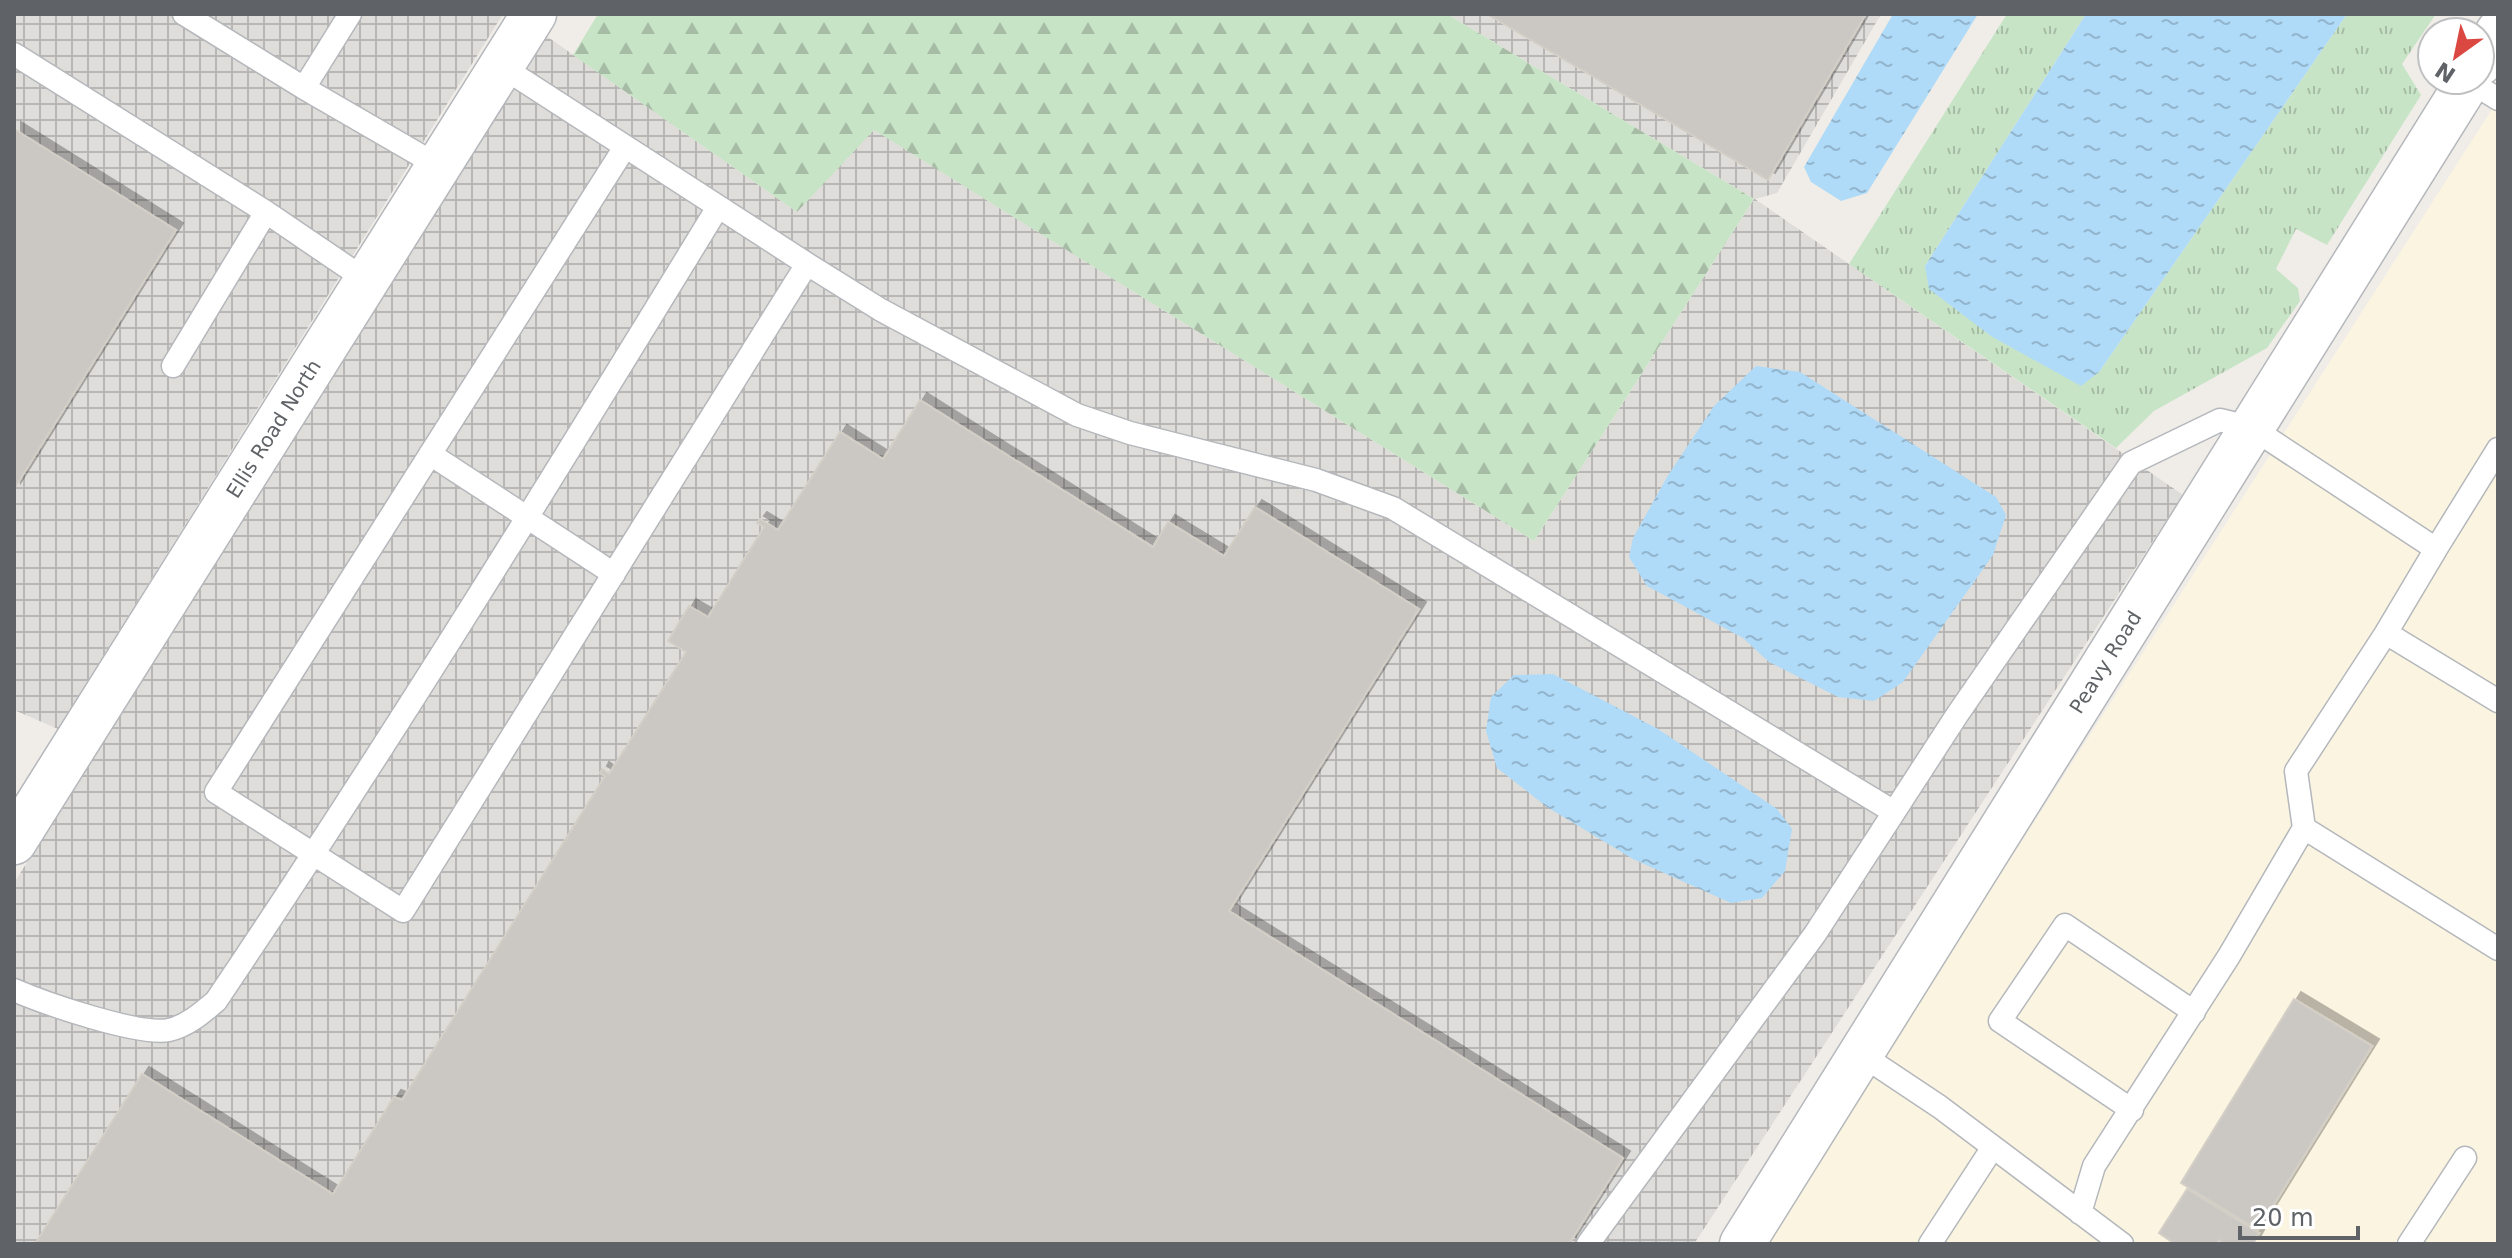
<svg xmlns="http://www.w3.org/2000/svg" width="2512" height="1258" viewBox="0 0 2512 1258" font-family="'DejaVu Sans',sans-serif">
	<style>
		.commercial { fill: #fbf4e1 }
		.industrial { fill: url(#industrial-grid) }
		.grass { fill: url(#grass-tufts) }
		.forest { fill: url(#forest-firs) }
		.water { fill: url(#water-ripples) }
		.building { fill: #cbc8c4; stroke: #d4cfc6; stroke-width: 2; filter: url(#shadow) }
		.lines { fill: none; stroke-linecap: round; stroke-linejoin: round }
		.service-casing { stroke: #b4b7bb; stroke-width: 25 }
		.minor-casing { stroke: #b4b7bb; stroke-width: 47 }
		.tertiary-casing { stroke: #b4b7bb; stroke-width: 47 }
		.service { stroke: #fff; stroke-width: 22 }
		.minor { stroke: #fff; stroke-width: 44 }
		.tertiary { stroke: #fff; stroke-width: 44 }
		.labels { text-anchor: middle; stroke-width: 6; stroke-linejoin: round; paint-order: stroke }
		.street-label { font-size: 20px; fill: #5f6266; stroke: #fff }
	</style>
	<defs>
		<pattern id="industrial-grid" width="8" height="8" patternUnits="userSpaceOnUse" patternTransform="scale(2)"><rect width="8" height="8" fill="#dfddda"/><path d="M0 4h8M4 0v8" fill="none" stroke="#b8b7b5"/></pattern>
		<pattern id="grass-tufts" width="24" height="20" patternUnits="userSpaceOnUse" patternTransform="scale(2)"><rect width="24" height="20" fill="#c8e4c7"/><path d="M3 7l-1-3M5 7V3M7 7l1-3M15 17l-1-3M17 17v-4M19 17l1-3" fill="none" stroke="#a6bca5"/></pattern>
		<pattern id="forest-firs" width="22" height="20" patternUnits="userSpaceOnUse" patternTransform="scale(2)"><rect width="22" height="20" fill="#c8e4c7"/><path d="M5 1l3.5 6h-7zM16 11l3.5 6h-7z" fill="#a6bca5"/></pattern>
		<pattern id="water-ripples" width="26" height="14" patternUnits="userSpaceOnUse" patternTransform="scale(2)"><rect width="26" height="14" fill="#afdbf8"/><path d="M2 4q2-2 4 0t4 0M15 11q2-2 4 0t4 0" fill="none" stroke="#92b5cd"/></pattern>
		<filter id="shadow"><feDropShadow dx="7" dy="-7" stdDeviation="0" flood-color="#0004"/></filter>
	</defs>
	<rect width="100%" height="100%" fill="#f0ede8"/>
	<!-- commercial -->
	<path class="commercial" d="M2498 100V1244H1763Z"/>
	<!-- industrial -->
	<path class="industrial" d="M14 14H503L58 729 14 710Z
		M1447 14H1881L1777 193 1755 199 2183 495 1694 1244H14V883L545 35 797 212 873 129 1534 541 1754 199Z"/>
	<!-- grass -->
	<path class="grass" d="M2007 14H2086L1925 266 2099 372 2347 14H2436L2402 64 2421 95 2327 245 2296 229 2276 269 2298 288 2300 301 2267 348 2154 411 2116 448 1849 264Z"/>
	<!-- forest -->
	<path class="forest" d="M598 14H1447L1754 199 1534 541 874 130 797 212 573 55Z"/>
	<!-- water -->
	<path class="water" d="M1893 14H1978L1867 193 1841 201 1811 182 1804 167Z
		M2086 14H2347L2099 372 2081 386 1991 336 1929 289 1925 266Z
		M1756 366 1800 372 1996 497 2006 515 1993 555 1903 682 1874 701 1838 697 1769 662 1743 638 1647 586 1629 557 1633 538 1667 477 1714 406Z
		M1553 674 1658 729 1777 809 1792 829 1785 871 1762 898 1731 903 1633 859 1547 807 1497 768 1486 731 1491 697 1514 675Z"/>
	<!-- building -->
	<path class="building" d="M1487 14H1866L1768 180Z
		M14 129 176 230 14 489Z
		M920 400 1153 547 1168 522 1224 556 1255 507 1419 609 1229 911 1623 1158 1569 1244H35L142 1074 333 1194 394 1097 402 1100 605 776 600 773 602 769 609 774 686 652 668 641 689 606 708 617 764 527 757 523 760 519 778 530 840 432 883 459Z
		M2294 999 2372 1046 2258 1230 2181 1183Z
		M2187 1189 2259 1233 2253 1244H2225L2219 1240 2216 1244H2175L2159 1233Z"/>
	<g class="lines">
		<defs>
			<path id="service" d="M184 14 304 88 437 165
				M14 54 266 212 366 280
				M501 66 807 264 403 911 216 792 625 147
				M2469 81 2498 99
				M304 88 350 14
				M807 264 881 310 1077 415 1130 433 1316 480 1393 508 1894 812
				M173 366 266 212
				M430 454 614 574
				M2436 549 2386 633 2498 701
				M2304 828 2498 949
				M14 990C44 1003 139 1036 169 1030 187 1026 202 1013 216 1001 391 741 555 474 718 207
				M1862 1055 1940 1107 2122 1244
				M2132 1110 2000 1021 2065 925 2194 1012
				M2080 1213 2094 1166 2229 956 2304 828 2296 771 2386 633
				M1588 1244 1815 934 1957 715 2131 463 2220 420 2252 428 2436 549 2498 449
				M1930 1244 1993 1147
				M2409 1244 2465 1158"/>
			<g id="minor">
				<path d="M2480 63 2498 32"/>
				<path id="s1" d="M1742 1244 2469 80"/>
			</g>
			<g id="tertiary">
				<path id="s2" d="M14 842 534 14"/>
			</g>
		</defs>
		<!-- service casing -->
		<use href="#service" class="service-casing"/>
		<!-- minor casing -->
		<use href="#minor" class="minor-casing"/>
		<!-- tertiary casing -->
		<use href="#tertiary" class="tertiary-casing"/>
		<!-- service -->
		<use href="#service" class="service"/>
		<!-- minor -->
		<use href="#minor" class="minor"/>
		<!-- tertiary -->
		<use href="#tertiary" class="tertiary"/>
	</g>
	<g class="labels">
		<!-- street labels -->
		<g class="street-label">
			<text dy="7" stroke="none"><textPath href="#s2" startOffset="488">Ellis Road North</textPath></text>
			<text dy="7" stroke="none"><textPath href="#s1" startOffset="686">Peavy Road</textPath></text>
		</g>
	</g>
	<!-- border -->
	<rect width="2512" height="1258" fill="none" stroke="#5f6266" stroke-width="32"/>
	<!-- north arrow -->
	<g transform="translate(2456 56) rotate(213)"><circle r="38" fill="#ffffff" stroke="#bfc0c2" stroke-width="2"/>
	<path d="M0-6L14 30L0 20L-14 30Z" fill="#db4842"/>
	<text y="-12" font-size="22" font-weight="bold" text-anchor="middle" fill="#5f6266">N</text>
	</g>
	<!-- scale -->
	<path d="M2240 1226v12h118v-12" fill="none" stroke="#5f6266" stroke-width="4"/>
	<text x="2252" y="1226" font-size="24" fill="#5f6266" stroke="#ffffff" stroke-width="6" paint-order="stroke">20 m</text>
</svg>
